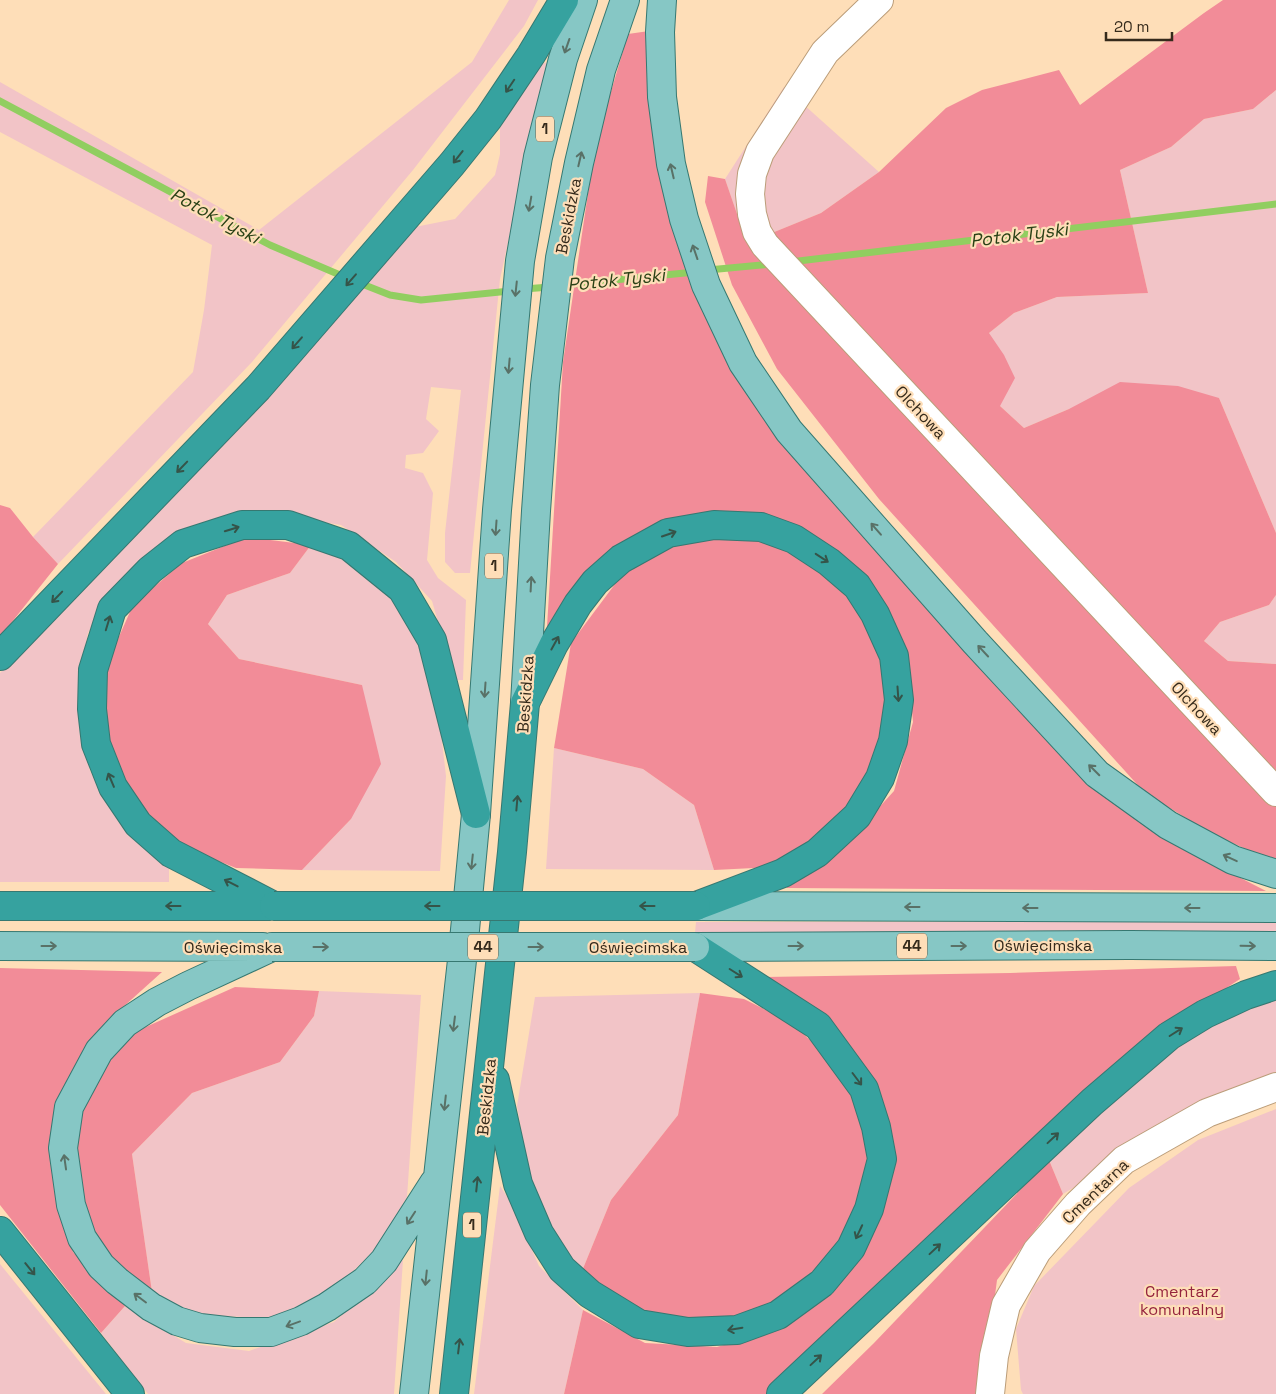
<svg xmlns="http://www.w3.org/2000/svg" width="1276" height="1394" viewBox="0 0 1276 1394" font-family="'Space Grotesk',sans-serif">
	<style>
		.green { fill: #f2c4c7 }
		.forest { fill: #f28c98 }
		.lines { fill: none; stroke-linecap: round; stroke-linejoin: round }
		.stream { stroke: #91ce60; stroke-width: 7 }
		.minor-casing { stroke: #bb9d79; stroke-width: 30 }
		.major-casing { stroke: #367871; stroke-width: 30 }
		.highway-casing { stroke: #367871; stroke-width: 30 }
		.minor { stroke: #fff; stroke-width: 28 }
		.major { stroke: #86c7c5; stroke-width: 28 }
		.highway { stroke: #36a29f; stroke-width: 28 }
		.major-bridge-casing { stroke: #367871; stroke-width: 30; stroke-linecap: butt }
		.highway-bridge-casing { stroke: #367871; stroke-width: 30; stroke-linecap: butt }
		.major-bridge { stroke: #86c7c5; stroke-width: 28 }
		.highway-bridge { stroke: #36a29f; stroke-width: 28 }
		.oneway { stroke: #597167 }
		.oneway2 { stroke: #355449 }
		.labels { text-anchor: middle; stroke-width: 4.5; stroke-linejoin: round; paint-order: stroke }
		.shield { fill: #fedeb8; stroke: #71604a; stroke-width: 1 }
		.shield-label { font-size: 15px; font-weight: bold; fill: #352a1b }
		.street-label { font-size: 16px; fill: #352a1b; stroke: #fedeb8 }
		.park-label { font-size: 16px; fill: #95243e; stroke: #fedeb8 }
		.water-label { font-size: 18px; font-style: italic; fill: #2a4116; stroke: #fedeb8 }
	</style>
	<rect width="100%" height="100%" fill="#fedeb8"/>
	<!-- green -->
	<path class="green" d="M509 0H538L524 26 413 170 252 362 58 564 33 537 193 372 204 310 212 245 0 132V82L259 230 472 62Z
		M548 62 500 279 470 573H455L445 562V533L461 390 431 387 426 419 439 431 423 453 406 455 405 468 423 473 433 493 427 560 438 578 466 600 463 680H455L432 601 396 562 341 525 265 513 206 521 158 545 110 594 88 633 79 677 80 726 90 771 112 810 169 865V882H0V673L410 228 455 219 495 175 500 154V128L536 66Z
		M784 87 879 172 821 213 747 243 725 179Z
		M1276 90V533L1219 398 1069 409 1024 428 1000 406 989 333 1014 313 1057 297 1148 293 1120 170 1171 147 1204 119 1253 109Z
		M311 545 347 557 396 598 422 645 438 707 446 776 440 871 302 870 351 819 362 685 239 659 208 624 227 595 290 573Z
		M1276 595V664L1228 661 1204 641 1220 622 1269 605Z
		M554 748 643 769 694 805 714 870 546 869Z
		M1276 921V933H695L696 922Z
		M319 991 421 995 407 1197 380 1245 332 1292 272 1318 194 1315 152 1292 132 1154 192 1093 280 1062 314 1016Z
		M700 993 678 1115 611 1200 580 1276 533 1196 517 1106 535 997Z
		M1276 996V1075L1240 1087 1063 1194 1049 1160 1152 1063 1217 1020Z
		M1276 1109V1394H1023L1021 1390 1016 1329 1034 1286 1129 1188 1198 1140Z
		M500 1186 512 1204 539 1266 583 1310 564 1394H474Z
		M403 1260 394 1394H148L101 1333 125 1306 186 1343 249 1351 334 1322Z
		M0 1264 106 1394H0Z"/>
	<!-- forest -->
	<path class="forest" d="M1223 0H1276V90L1253 109 1204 119 1171 147 1120 170 1148 293 1057 297 1014 313 989 333 1004 355 1015 378 1000 406 1024 428 1069 409 1120 382 1178 386 1219 398 1276 533V595L1269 605 1220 622 1204 641 1228 661 1276 664V863L1207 831 1144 792 879 499 777 369 732 285 705 202 708 176 725 179 747 243 821 213 879 172 946 108 982 90 1059 70 1080 105 1204 13Z
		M649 31 654 148 681 248 718 340 1117 803 1182 848 1266 891 786 888 834 857 894 791 913 722 907 658 877 596 733 513 585 577 547 627 563 362 595 146 628 34Z
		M0 505 10 508 33 537 58 564 0 637Z
		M748 533 796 554 856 598 885 655 891 700 877 753 854 805 819 842 772 867 714 870 694 805 643 769 554 748 571 643 627 568 692 537Z
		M247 537 311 545 290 573 227 595 208 624 239 659 362 685 381 764 351 819 302 870 236 868 178 845 136 801 107 741 106 666 133 605 182 563Z
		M1236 966 1240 979 1144 1042 768 1394H564L583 1310 645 1343 717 1347 776 1330 823 1294 875 1230 893 1151 765 977 1010 973Z
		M0 968 162 972 122 1008 67 1080 51 1134 58 1200 73 1252 125 1306 101 1333 0 1205Z
		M235 987 319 991 314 1016 280 1062 192 1093 132 1154 152 1292 105 1254 82 1208 72 1155 88 1090 128 1035Z
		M700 993 744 999 792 1023 833 1062 859 1101 869 1153 857 1213 834 1253 777 1302 731 1323 664 1321 622 1304 580 1276 611 1200 678 1115Z
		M1049 1160 1063 1194 997 1280 982 1394H822L874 1343Z"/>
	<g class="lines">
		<!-- stream -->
		<path class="stream" d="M0 101 270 245 347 278
			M790 262 1276 204
			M708 270 772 264
			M357 282 390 295 421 300 511 291
			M563 285 695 272
			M524 289 550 287"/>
		<defs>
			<path id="minor" d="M879 0 825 52 760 152 752 174 750 194 752 214 757 232 765 245 1276 792
				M990 1394 994 1356 1006 1305 1037 1251 1078 1204 1124 1160 1207 1113 1276 1087"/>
			<path id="major" d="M662 0 660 32 662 97 671 164 684 219 706 285 743 363 789 431 975 642 1097 774 1168 825 1233 860 1276 874
				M525 703 536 511 545 385 560 258 579 163 601 70 625 0
				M698 906 1276 908
				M0 946 263 947
				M272 947 188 986 157 1002 125 1023 99 1051 69 1107 63 1148 71 1205 82 1238 101 1266 117 1281 151 1307 177 1321 200 1328 235 1332H271L301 1321 327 1307 365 1281 384 1261 434 1183
				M695 947 1130 945 1276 946
				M414 1394 463 951 476 814 497 510 520 261 538 157 563 59 583 0"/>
			<path id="highway" d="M0 656 258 388 452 164 488 119 531 55 564 0
				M0 906H270
				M274 906 171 853 138 824 113 787 96 744 92 709 93 670 112 609 150 570 183 544 242 525H288L349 546 402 589 432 640 476 814
				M495 1080 518 1184 539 1233 562 1269 590 1294 639 1324 688 1332 737 1330 778 1315 822 1283 851 1248 869 1209 882 1159 876 1127 864 1089 818 1026 695 947
				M0 1231 130 1394
				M454 1394 512 852 525 703 554 644 578 604 595 582 621 559 668 533 714 525 761 527 794 539 829 562 857 586 875 614 894 656 899 700 893 741 880 778 857 816 817 853 783 873 696 906
				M781 1394 1092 1102 1169 1036 1205 1014 1246 995 1276 985"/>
		</defs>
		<!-- minor casing -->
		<use href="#minor" class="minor-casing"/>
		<!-- major casing -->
		<use href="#major" class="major-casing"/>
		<!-- highway casing -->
		<use href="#highway" class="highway-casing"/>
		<!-- minor -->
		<use href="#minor" class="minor"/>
		<!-- major -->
		<use href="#major" class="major"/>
		<!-- highway -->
		<use href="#highway" class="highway"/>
		<defs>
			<path id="major-bridge" d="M272 947H695"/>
			<path id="highway-bridge" d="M274 906H696"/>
		</defs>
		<!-- major-bridge casing -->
		<use href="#major-bridge" class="major-bridge-casing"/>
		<!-- highway-bridge casing -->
		<use href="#highway-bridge" class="highway-bridge-casing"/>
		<!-- major-bridge -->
		<use href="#major-bridge" class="major-bridge"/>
		<!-- highway-bridge -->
		<use href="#highway-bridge" class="highway-bridge"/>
	</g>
	<!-- one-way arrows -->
	<defs><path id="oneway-shaft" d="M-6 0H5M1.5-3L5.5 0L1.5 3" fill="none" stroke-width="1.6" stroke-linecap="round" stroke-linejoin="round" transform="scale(1.25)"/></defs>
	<g class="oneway">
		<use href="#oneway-shaft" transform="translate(567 46) rotate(109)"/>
		<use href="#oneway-shaft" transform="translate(580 159) rotate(-77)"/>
		<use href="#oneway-shaft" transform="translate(672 171) rotate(-103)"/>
		<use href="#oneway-shaft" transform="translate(530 204) rotate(100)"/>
		<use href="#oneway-shaft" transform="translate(695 252) rotate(-109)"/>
		<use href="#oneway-shaft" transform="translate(516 289) rotate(96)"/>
		<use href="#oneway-shaft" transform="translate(509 366) rotate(95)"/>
		<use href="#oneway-shaft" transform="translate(496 528) rotate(94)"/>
		<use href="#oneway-shaft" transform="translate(876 529) rotate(-131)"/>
		<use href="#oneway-shaft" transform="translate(531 584) rotate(-87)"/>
		<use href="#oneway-shaft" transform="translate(983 651) rotate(-133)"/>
		<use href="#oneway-shaft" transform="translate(485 690) rotate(94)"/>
		<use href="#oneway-shaft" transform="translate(1094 770) rotate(-135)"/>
		<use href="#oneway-shaft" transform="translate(1230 858) rotate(-155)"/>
		<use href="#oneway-shaft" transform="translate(472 862) rotate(96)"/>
		<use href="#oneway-shaft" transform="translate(912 907) rotate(-180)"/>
		<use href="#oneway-shaft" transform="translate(1030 908) rotate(-180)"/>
		<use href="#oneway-shaft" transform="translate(1192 908) rotate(-180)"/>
		<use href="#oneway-shaft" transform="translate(49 946)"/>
		<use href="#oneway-shaft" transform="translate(796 946)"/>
		<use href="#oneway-shaft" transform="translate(959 946)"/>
		<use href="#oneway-shaft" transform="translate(1248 946) rotate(1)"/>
		<use href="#oneway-shaft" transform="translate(321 947)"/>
		<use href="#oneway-shaft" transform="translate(536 947)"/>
		<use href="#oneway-shaft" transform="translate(454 1024) rotate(97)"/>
		<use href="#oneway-shaft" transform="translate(445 1103) rotate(96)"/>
		<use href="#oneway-shaft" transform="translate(65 1162) rotate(-98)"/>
		<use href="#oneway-shaft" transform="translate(411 1218) rotate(123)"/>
		<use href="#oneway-shaft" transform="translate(426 1278) rotate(96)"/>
		<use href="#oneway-shaft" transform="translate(140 1298) rotate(-143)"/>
		<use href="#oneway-shaft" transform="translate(293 1324) rotate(160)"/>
	</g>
	<g class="oneway2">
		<use href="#oneway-shaft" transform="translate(510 86) rotate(124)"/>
		<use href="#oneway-shaft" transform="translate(458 157) rotate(128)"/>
		<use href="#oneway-shaft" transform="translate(351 280) rotate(131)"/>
		<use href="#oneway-shaft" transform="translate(297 343) rotate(131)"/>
		<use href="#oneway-shaft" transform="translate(182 467) rotate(134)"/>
		<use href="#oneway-shaft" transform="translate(232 529) rotate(-17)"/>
		<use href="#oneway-shaft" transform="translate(669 534) rotate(-19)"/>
		<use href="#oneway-shaft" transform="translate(822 558) rotate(33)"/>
		<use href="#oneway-shaft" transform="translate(57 597) rotate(134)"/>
		<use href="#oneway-shaft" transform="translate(108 623) rotate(-73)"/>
		<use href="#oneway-shaft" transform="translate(555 643) rotate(-61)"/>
		<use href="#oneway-shaft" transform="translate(898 694) rotate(86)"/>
		<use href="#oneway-shaft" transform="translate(111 780) rotate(-113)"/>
		<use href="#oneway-shaft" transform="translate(517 803) rotate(-85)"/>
		<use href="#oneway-shaft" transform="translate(231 883) rotate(-153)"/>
		<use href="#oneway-shaft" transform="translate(173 906) rotate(180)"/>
		<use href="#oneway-shaft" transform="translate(432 906) rotate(-180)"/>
		<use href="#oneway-shaft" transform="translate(647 906) rotate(-180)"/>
		<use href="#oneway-shaft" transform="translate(736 973) rotate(32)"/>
		<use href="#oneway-shaft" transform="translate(1176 1032) rotate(-32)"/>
		<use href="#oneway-shaft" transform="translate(857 1079) rotate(53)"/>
		<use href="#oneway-shaft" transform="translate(1053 1138) rotate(-43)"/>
		<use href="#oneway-shaft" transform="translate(477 1184) rotate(-84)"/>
		<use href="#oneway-shaft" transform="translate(859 1232) rotate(115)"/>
		<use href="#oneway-shaft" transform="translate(935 1249) rotate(-43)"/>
		<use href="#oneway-shaft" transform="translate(30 1269) rotate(51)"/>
		<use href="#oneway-shaft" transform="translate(735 1329) rotate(170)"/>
		<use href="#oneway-shaft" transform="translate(459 1346) rotate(-83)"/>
		<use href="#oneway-shaft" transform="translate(816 1360) rotate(-43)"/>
	</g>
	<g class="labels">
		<!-- shield labels -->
		<g class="shield">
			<rect x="536" y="116.5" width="18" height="25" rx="4"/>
			<rect x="485" y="553.5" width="18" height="25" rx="4"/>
			<rect x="897" y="933.5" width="30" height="25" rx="4"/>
			<rect x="468" y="934.5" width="30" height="25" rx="4"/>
			<rect x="463" y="1212.5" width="18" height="25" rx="4"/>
		</g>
		<g class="shield-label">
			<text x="545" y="134">1</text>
			<text x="494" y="571">1</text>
			<text x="912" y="951">44</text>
			<text x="483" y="952">44</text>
			<text x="472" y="1230">1</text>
		</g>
		<!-- street labels -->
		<g class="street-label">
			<text transform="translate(568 216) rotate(-79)" y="6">Beskidzka</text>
			<text transform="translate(921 412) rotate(47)" y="6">Olchowa</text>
			<text transform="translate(525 694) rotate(-86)" y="6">Beskidzka</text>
			<text transform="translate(1197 708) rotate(47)" y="6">Olchowa</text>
			<text x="1043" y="951">Oświęcimska</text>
			<text x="233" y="953">Oświęcimska</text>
			<text x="638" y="953">Oświęcimska</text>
			<text transform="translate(486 1097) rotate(-84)" y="6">Beskidzka</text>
			<text transform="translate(1095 1191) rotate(-44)" y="6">Cmentarna</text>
		</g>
		<!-- park labels -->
		<g class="park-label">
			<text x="1182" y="1297">Cmentarz<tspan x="1182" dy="18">komunalny</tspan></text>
		</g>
		<!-- water labels -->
		<g class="water-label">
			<text transform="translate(215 216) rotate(28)" y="6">Potok Tyski</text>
			<text transform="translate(1019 235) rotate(-7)" y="6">Potok Tyski</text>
			<text transform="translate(616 280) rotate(-6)" y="6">Potok Tyski</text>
		</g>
	</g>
	<!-- scale -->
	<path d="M1106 32v8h66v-8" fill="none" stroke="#352a1b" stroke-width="2.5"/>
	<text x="1114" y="32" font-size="15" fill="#352a1b" stroke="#fedeb8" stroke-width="4" paint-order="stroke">20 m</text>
</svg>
